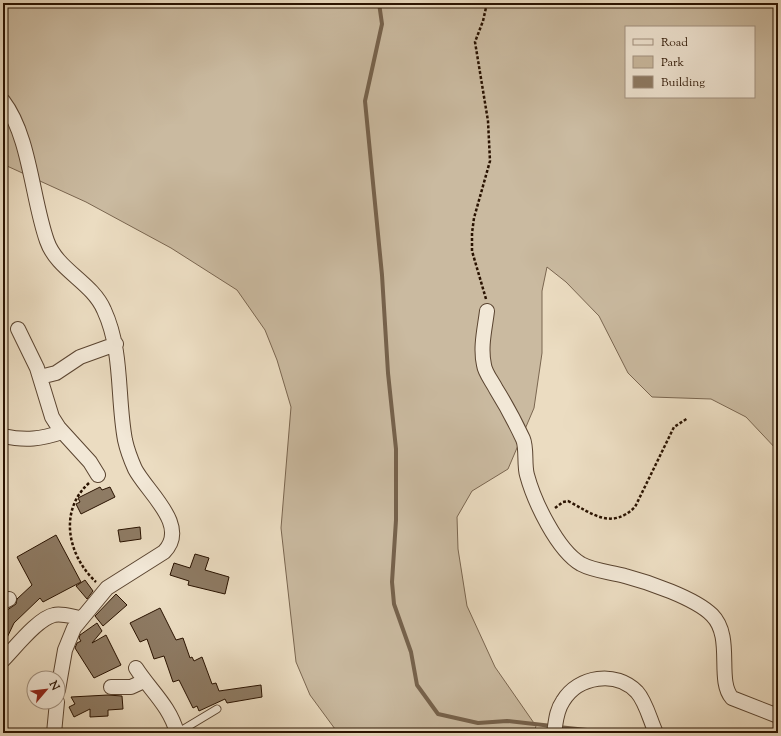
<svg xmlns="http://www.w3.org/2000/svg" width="781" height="736" viewBox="0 0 781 736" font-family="'Sorts Mill Goudy',serif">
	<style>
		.green { fill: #cabaa0; stroke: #7a6650; fill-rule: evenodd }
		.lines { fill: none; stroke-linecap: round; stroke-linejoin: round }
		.stream { stroke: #76624c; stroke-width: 4 }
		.building { fill: #8e7b64; stroke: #291200 }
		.service-casing { stroke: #5a4430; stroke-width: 9 }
		.minor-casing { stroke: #5a4430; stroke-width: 16 }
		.path { stroke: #291200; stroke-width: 2.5; stroke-dasharray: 3 2; stroke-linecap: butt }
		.service { stroke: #f2e8d7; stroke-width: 7 }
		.minor { stroke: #f2e8d7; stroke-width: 14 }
	</style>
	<rect width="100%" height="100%" fill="#ebdcc1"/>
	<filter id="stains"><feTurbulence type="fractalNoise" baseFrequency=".005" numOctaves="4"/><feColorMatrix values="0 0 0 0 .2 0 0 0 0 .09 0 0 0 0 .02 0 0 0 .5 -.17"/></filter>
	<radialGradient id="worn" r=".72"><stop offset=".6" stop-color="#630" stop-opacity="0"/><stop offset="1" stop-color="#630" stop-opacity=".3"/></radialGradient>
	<!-- green -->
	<path class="green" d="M3 3H778V451L746 417 711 399 652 397 628 373 599 316 566 282 547 267 542 291V353L534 408 508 469 472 491 457 517 458 549 467 606 495 667 536 726 534 733H340L335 729 310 695 296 662 281 528 291 407 277 360 265 330 237 290 171 248 86 202 7 166 3 167ZM626 27H754V97H626Z"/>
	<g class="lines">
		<!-- stream -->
		<path class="stream" d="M379 3 382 24 365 101 382 275 388 373 396 449V520L392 582 394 604 411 652 417 685 438 714 478 723 507 721 552 726
			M558 727 616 733"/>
	</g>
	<!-- building -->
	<path class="building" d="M100 487 102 490 110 487 115 497 81 514 76 504 80 502 78 498Z
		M140 527 141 539 120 542 118 530Z
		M56 535 81 582 43 602 40 598 14 623 3 646V613L16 604 17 599 32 585 17 557Z
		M195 554 209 558 205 570 229 577 225 594 188 585 189 581 170 575 174 563 190 568Z
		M85 580 93 591 87 599 76 586Z
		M116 594 127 605 103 626 95 616Z
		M160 608 176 640 183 638 190 658 192 657 194 661 202 657 212 684 216 683 219 691 261 685 262 697 227 703 225 699 199 711 197 706 193 708 179 680 173 682 164 656 154 659 147 639 140 642 130 623Z
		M97 623 102 631 92 643 106 635 121 665 94 678 75 648 77 643 81 641 79 638 80 635Z
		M108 695 122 696 123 709 108 710V716L90 717V709L74 717 69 707 75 704 71 697Z"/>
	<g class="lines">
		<defs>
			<path id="service" d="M177 733 217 709"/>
			<path id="minor" d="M3 101C30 136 32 199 47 241 57 270 92 282 104 310 123 351 117 397 125 440 127 449 131 460 135 469 147 492 190 526 164 552L107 588 74 628 65 650 58 690
				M487 311C485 328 480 347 484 365 485 373 492 381 496 389 506 405 515 422 523 439 527 448 524 465 527 475 534 501 557 550 581 564 594 571 611 572 625 576 648 582 695 598 712 615 734 637 716 680 732 698L778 716
				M18 329 37 368 52 417 59 428 90 462 98 475
				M40 377 56 373 80 357 116 344
				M3 436C26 441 41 439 62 432
				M3 602 9 599
				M3 660C15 648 38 618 54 615 62 613 73 617 81 618
				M136 668C150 690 170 706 177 733
				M111 687H131L144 681
				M54 733 57 702
				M554 733C556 722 556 711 563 701 578 676 616 670 637 692 646 702 650 720 656 733"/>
		</defs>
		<!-- service casing -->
		<use href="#service" class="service-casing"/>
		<!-- minor casing -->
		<use href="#minor" class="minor-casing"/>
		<!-- path -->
		<path class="path" d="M486 299 472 251V233L474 218 490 161 488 121 475 42 483 21 487 3
			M89 483C58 511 68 556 96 582
			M555 508 563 502 568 501C593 514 611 530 635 507L674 427 688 418"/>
		<!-- service -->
		<use href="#service" class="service"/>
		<!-- minor -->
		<use href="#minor" class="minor"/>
	</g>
	<!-- margin -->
	<rect width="781" height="736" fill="none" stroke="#ebdcc1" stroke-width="16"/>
	<rect x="4" y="4" width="773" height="728" fill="none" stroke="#291200" stroke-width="2"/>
	<rect x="8" y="8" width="765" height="720" fill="none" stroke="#291200"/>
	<!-- legend -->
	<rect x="625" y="26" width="130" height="72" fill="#f2e8d7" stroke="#a29281"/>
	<rect x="633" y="39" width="20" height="6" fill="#f2e8d7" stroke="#a29281"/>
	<text x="661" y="46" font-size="12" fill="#291200">Road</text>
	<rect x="633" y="56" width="20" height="12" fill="#cabaa0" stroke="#a29281"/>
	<text x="661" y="66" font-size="12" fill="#291200">Park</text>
	<rect x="633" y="76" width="20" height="12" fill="#8e7b64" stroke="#a29281"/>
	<text x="661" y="86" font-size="12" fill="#291200">Building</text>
	<!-- north arrow -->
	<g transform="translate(46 690) rotate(62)"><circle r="19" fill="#f2e8d7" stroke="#a29281"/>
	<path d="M0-3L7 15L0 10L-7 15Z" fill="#8f2418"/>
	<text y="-6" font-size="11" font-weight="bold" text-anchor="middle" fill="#291200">N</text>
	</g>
	<rect width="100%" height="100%" filter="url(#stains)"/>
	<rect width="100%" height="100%" fill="url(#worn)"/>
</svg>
